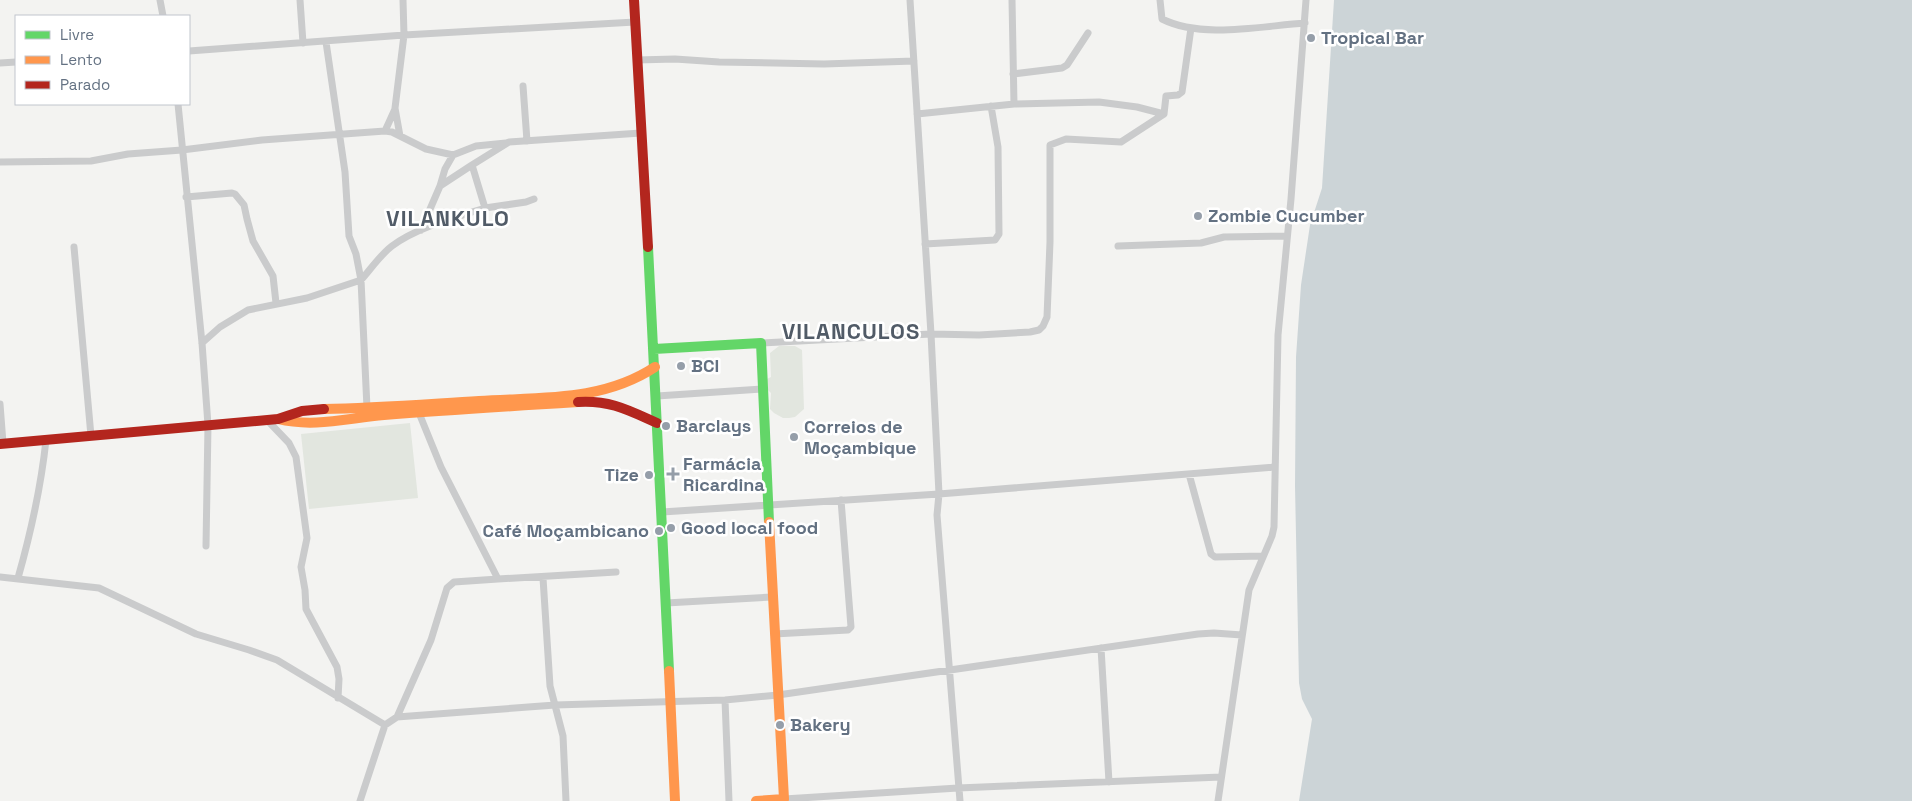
<svg xmlns="http://www.w3.org/2000/svg" width="1912" height="801" viewBox="0 0 1912 801" font-family="'Space Grotesk',sans-serif">
	<style>
		.green { fill: #e2e6df }
		.water { fill: #ccd4d7 }
		.lines { fill: none; stroke-linecap: round; stroke-linejoin: round }
		.street { stroke: #cacbcc; stroke-width: 7 }
		.fast { stroke: #63d668; stroke-width: 10 }
		.slow { stroke: #ff974d; stroke-width: 10 }
		.jam { stroke: #b3261e; stroke-width: 10 }
		.poi-dot { fill: #959ea9; stroke: #fff; stroke-width: 2 }
		.labels { text-anchor: middle; stroke-width: 5; stroke-linejoin: round; paint-order: stroke }
		.poi-label { font-size: 18px; font-weight: bold; fill: #637182; stroke: #fff; text-anchor: start }
		.district-label { font-size: 22px; font-weight: bold; letter-spacing: 1px; fill: #515b67; stroke: #fff }
	</style>
	<rect width="100%" height="100%" fill="#f3f3f1"/>
	<!-- green -->
	<path class="green" d="M779 346H795L802 350 804 409 795 417 789 418H783L774 413 770 409 771 393 768 390 767 379 771 377 770 353Z
		M410 423 418 498 309 509 301 434Z"/>
	<!-- water -->
	<path class="water" d="M1334 0H1912V801H1299L1312 719 1302 699 1299 683 1295 486 1296 357 1301 285 1310 225 1322 188Z"/>
	<g class="lines">
		<!-- street -->
		<path class="street" d="M160 0 163 16
			M300 0 303 43
			M910 0 931 334 939 494 937 515 960 801
			M1012 0 1014 104
			M1160 0 1162 19C1202 39 1261 26 1305 23
			M326 42 345 172 349 236 356 254 361 280C371 269 380 255 392 246 418 227 454 218 485 208L472 165 509 142 641 133
			M189 51 404 35 635 22
			M637 60 675 59 719 62 824 64 914 61
			M0 63 16 62
			M1013 74 1062 68 1067 65 1088 33
			M523 86 527 141
			M178 104 202 343 208 425 206 546
			M917 114 1014 104 1099 102 1137 107 1164 114
			M385 131 395 109
			M400 136 395 108 404 35 403 0
			M0 162 91 161 128 154 182 150 262 140 385 131 392 132 426 149 453 155 476 146 506 143
			M440 186 445 169 453 155
			M186 197 232 193 235 194 244 205 247 219 253 241 273 276 276 303
			M485 208 526 202 534 199
			M421 230 440 186 472 165
			M925 244 995 240 999 234 998 147 991 106
			M1118 246 1201 243 1224 237 1287 236
			M74 247 91 436
			M202 343 220 327 248 310 307 298 361 280 367 408
			M761 343 931 334 979 335 1030 332 1039 330 1043 326 1047 317 1050 242V145L1066 139 1121 142 1164 114 1166 96 1178 95 1182 92 1191 28
			M657 396 762 389
			M0 404 3 443
			M419 413 441 467 498 579 616 572
			M267 420 289 443 296 457 307 538 301 567 305 590 306 609 337 667 339 679 338 698
			M1189 474 1211 554 1215 557 1263 556
			M662 512 939 494 1274 467
			M0 577 99 588 196 634 249 650 277 660 385 725
			M18 578C31 532 41 487 46 440
			M543 578 550 686 563 736 566 801
			M666 603 772 597
			M774 634 848 630 851 627 841 500
			M1101 648 1109 782
			M725 700 729 801
			M397 717 431 640 447 588 454 582 498 579
			M360 801 385 725 397 717 555 705 725 700 778 695 1198 634 1214 633 1242 635
			M784 801V799L958 788 1221 777
			M1218 801 1249 590 1272 536 1274 527 1278 335 1291 199 1306 0"/>
		<!-- fast -->
		<path class="fast" d="M648 247 669 671
			M654 349 761 343 769 522"/>
		<!-- slow -->
		<path class="slow" d="M324 409C375 408 427 404 479 401 540 397 602 402 655 367
			M278 419C314 428 348 418 384 415 448 410 513 406 578 402
			M669 671 675 801
			M756 801 784 799 769 522"/>
		<!-- jam -->
		<path class="jam" d="M634 0 648 247
			M578 402C610 400 628 410 657 423
			M0 444 278 419 302 411 324 409"/>
	</g>
	<!-- markers -->
	<g class="poi-dot">
		<circle cx="1311" cy="38" r="5"/>
		<circle cx="1198" cy="216" r="5"/>
		<circle cx="681" cy="366" r="5"/>
		<circle cx="666" cy="426" r="5"/>
		<circle cx="794" cy="437" r="5"/>
		<path d="M670.5 466.5h5v5h5v5h-5v5h-5v-5h-5v-5h5z"/>
		<circle cx="649" cy="475" r="5"/>
		<circle cx="671" cy="528" r="5"/>
		<circle cx="659" cy="531" r="5"/>
		<circle cx="780" cy="725" r="5"/>
	</g>
	<g class="labels">
		<!-- poi labels -->
		<g class="poi-label">
			<text x="1321" y="44">Tropical Bar</text>
			<text x="1208" y="222">Zombie Cucumber</text>
			<text x="691" y="372">BCI</text>
			<text x="676" y="432">Barclays</text>
			<text x="804" y="433">Correios de<tspan x="804" dy="21">Moçambique</tspan></text>
			<text x="683" y="470">Farmácia<tspan x="683" dy="21">Ricardina</tspan></text>
			<text x="639" y="481" text-anchor="end">Tize</text>
			<text x="681" y="534">Good local food</text>
			<text x="649" y="537" text-anchor="end">Café Moçambicano</text>
			<text x="790" y="731">Bakery</text>
		</g>
		<!-- district labels -->
		<g class="district-label">
			<text x="448" y="226">VILANKULO</text>
			<text x="851" y="339">VILANCULOS</text>
		</g>
	</g>
	<!-- legend -->
	<rect x="15" y="15" width="175" height="90" fill="#ffffff" stroke="#c1c6cd"/>
	<rect x="25" y="31" width="25" height="8" fill="#63d668" stroke="#c1c6cd"/>
	<text x="60" y="40" font-size="15" fill="#637182">Livre</text>
	<rect x="25" y="56" width="25" height="8" fill="#ff974d" stroke="#c1c6cd"/>
	<text x="60" y="65" font-size="15" fill="#637182">Lento</text>
	<rect x="25" y="81" width="25" height="8" fill="#b3261e" stroke="#c1c6cd"/>
	<text x="60" y="90" font-size="15" fill="#637182">Parado</text>
</svg>
